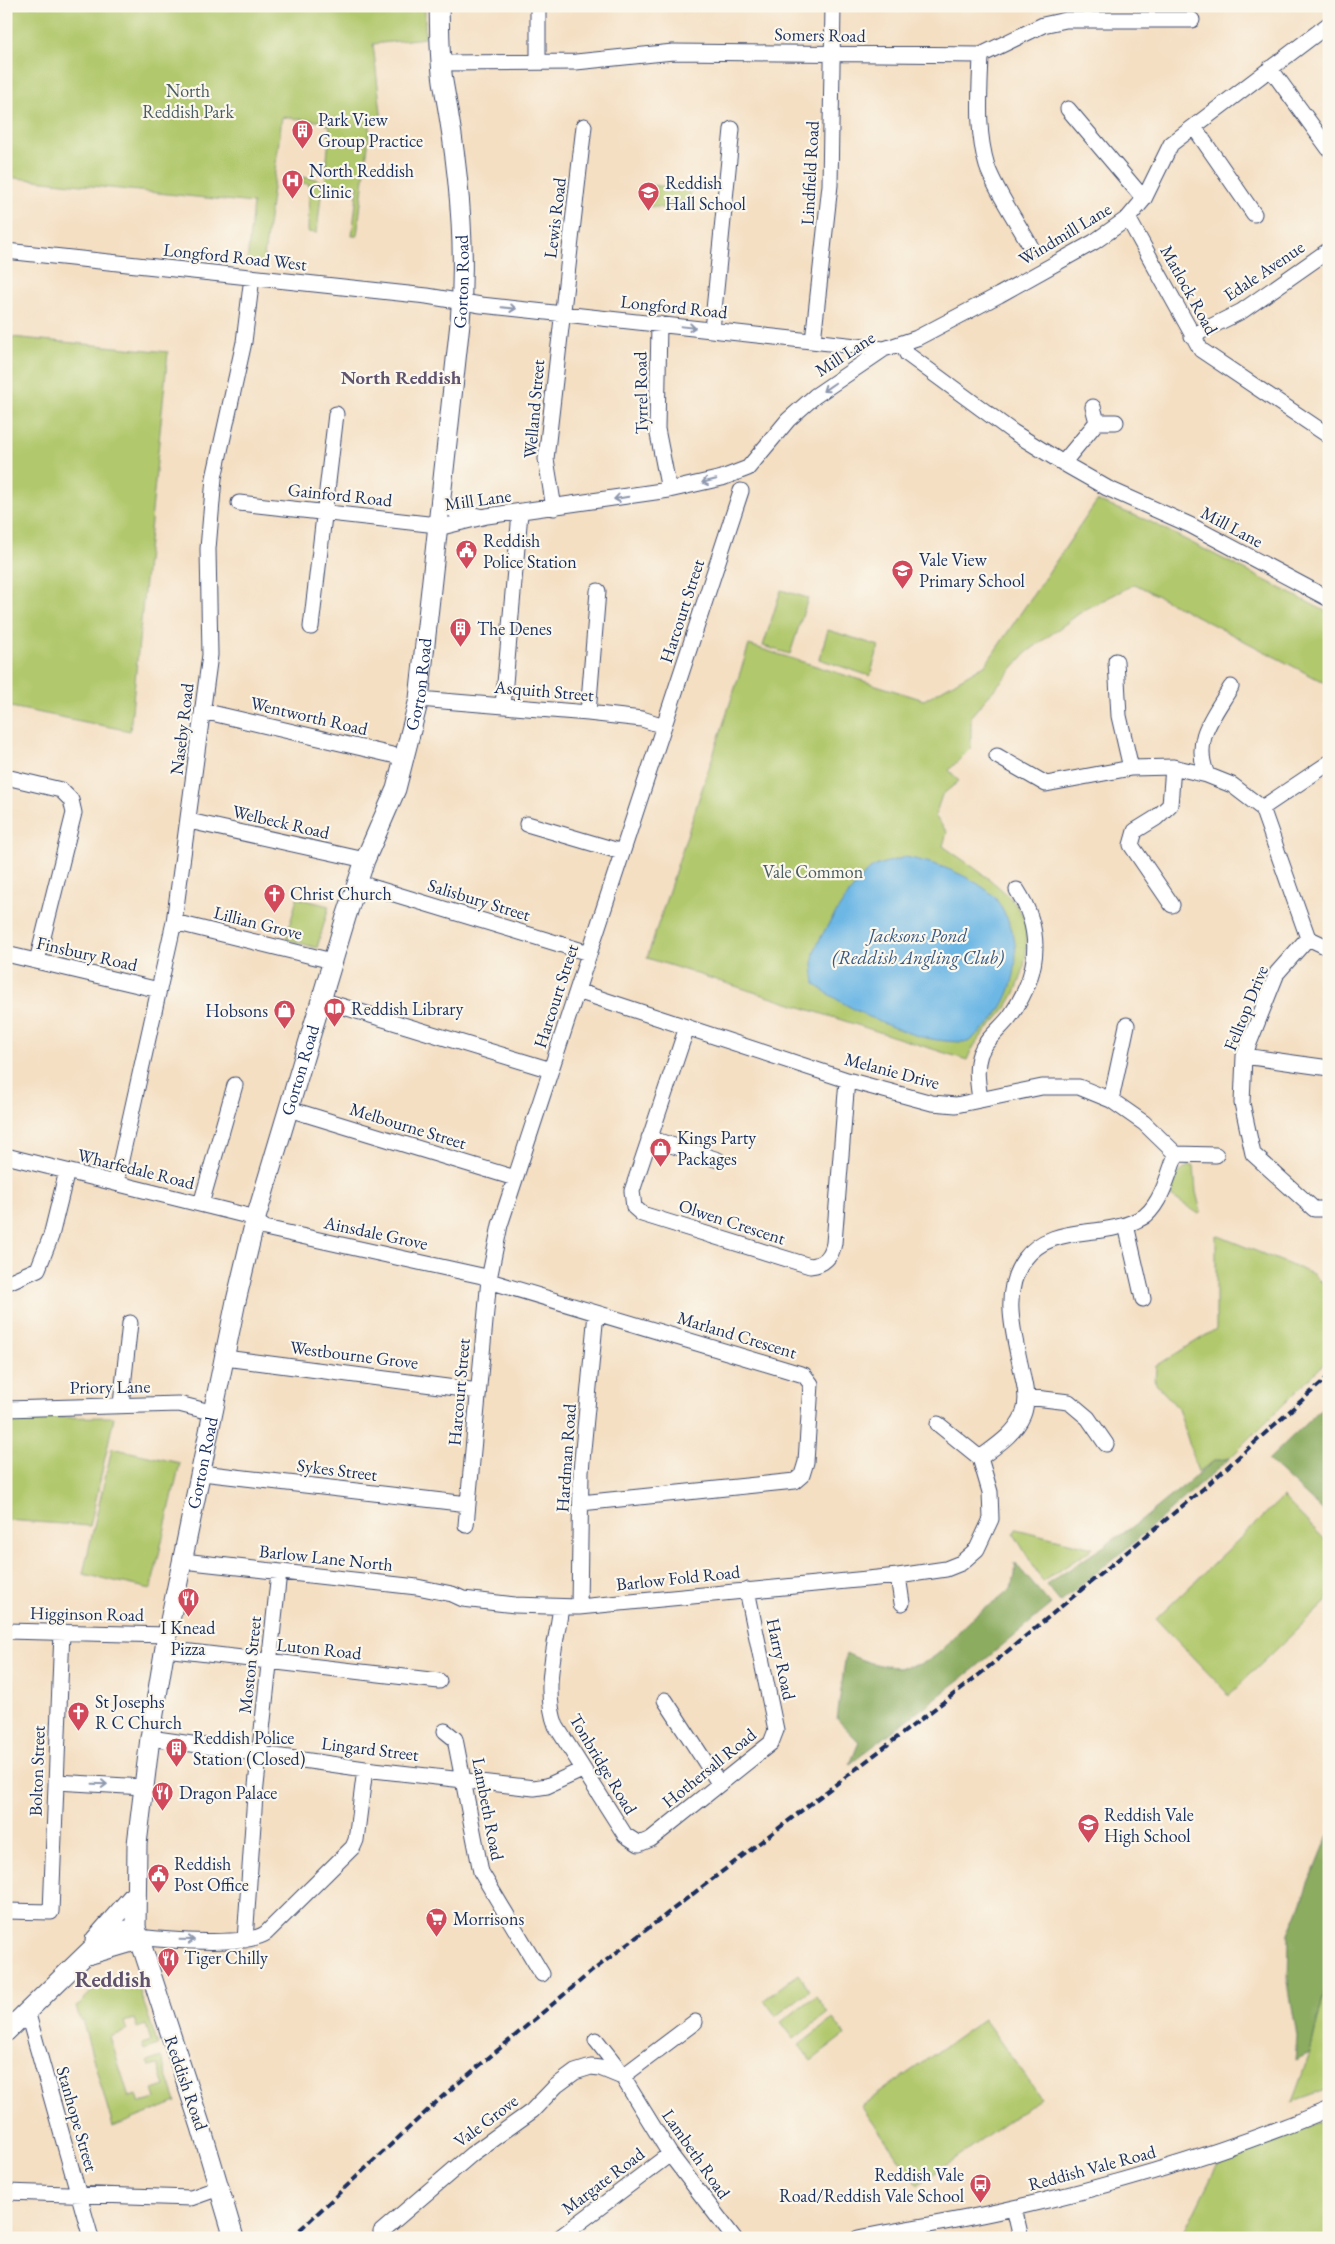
<svg xmlns="http://www.w3.org/2000/svg" width="1335" height="2244" viewBox="0 0 1335 2244" font-family="'EB Garamond',serif">
	<style>
		.green { fill: #b1c86c; stroke: #667c65 }
		.forest { fill: #8cac60; stroke: #546e5f }
		.water { fill: #6db7e5; stroke: #4473a2 }
		.lines { fill: none; stroke-linecap: round; stroke-linejoin: round }
		.minor-casing { stroke: #3c496d; stroke-width: 17 }
		.major-casing { stroke: #3c496d; stroke-width: 21 }
		.minor { stroke: #fff; stroke-width: 15 }
		.major { stroke: #fff; stroke-width: 19 }
		.rail { stroke: #1b2f5e; stroke-width: 4; stroke-dasharray: 8 4; stroke-linecap: butt }
		.oneway { stroke: #8d97ae }
		.labels { text-anchor: middle; stroke-width: 4.5; stroke-linejoin: round; paint-order: stroke }
		.street-label { font-size: 18px; fill: #1b2f5e; stroke: #fbf7ec }
		.park-label { font-size: 18px; fill: #485d62; stroke: #fbf7ec }
		.poi-label { font-size: 18px; fill: #1b2f5e; stroke: #fbf7ec; text-anchor: start }
		.neighbourhood-label { font-size: 19px; font-weight: bold; fill: #5f536e; stroke: #fbf7ec }
		.water-label { font-size: 19px; font-style: italic; fill: #345886; stroke: #fbf7ec }
		.district-label { font-size: 22px; font-weight: bold; fill: #5f536e; stroke: #fbf7ec }
	</style>
	<rect width="100%" height="100%" fill="#fbf7ec"/>
	<filter id="ink" filterUnits="userSpaceOnUse"><feTurbulence type="fractalNoise" baseFrequency=".02" numOctaves="2"/><feDisplacementMap in="SourceGraphic" scale="10" xChannelSelector="R" yChannelSelector="G"/><feConvolveMatrix kernelMatrix="1 2 1 2 8 2 1 2 1" color-interpolation-filters="sRGB"/></filter>
	<filter id="wash" filterUnits="userSpaceOnUse"><feTurbulence type="fractalNoise" baseFrequency=".0096" numOctaves="4" result="noise"/><feDisplacementMap in="SourceGraphic" scale="20" xChannelSelector="R" yChannelSelector="G"/><feGaussianBlur stdDeviation="1.12" result="paint"/><feColorMatrix in="noise" values="0 0 0 0 0 0 0 0 0 0 0 0 0 0 0 0 0 1.4 0 .05"/><feComposite in="paint" operator="in"/></filter>
	<g filter="url(#wash)">
		<rect width="100%" height="100%" fill="#f4dfc3"/>
		<!-- green -->
		<path class="green" d="M6 6H425V38L373 44 382 121 371 120 357 236H352L358 186 325 183 330 125H326V122L282 117 263 265 247 263 253 203 6 177Z
			M301 177 317 179 322 186 317 233 308 232 309 184 300 183Z
			M650 185 691 189 689 211 647 206Z
			M11 337 168 352 130 731 6 706V369Z
			M1097 501 1149 521 1329 613V685L1135 584 1084 610 1026 653 971 716V748L949 770 959 781 942 795 935 816 947 832 943 846C966 863 1012 890 1023 917 1027 928 1027 942 1026 954 1024 972 1018 990 1008 1005 995 1024 975 1038 967 1060L647 958 749 645 924 700 986 664Z
			M781 590 808 598 790 654 763 646Z
			M828 630 879 646 870 676 819 659Z
			M297 898 329 906 317 948 286 939Z
			M1188 1166H1194L1196 1192 1201 1212 1199 1214 1171 1196 1177 1175Z
			M1216 1235 1313 1274 1329 1290V1359L1230 1458 1214 1461 1198 1472 1178 1408 1155 1383 1156 1366 1216 1329Z
			M114 1417 90 1526 6 1520V1418Z
			M112 1448 180 1463 151 1589 83 1574Z
			M1283 1497 1329 1544V1599L1229 1695 1156 1619Z
			M1016 1529 1093 1548 1043 1582 1014 1534Z
			M1329 1972V2089L1292 2102 1310 2053Z
			M798 1974 810 1990 776 2016 764 2000Z
			M135 1977 158 2045 144 2050 142 2044 151 2041 146 2025 137 2028 134 2019 124 2022 127 2031 110 2037 129 2097 137 2095 140 2103 156 2099 153 2090 165 2086 158 2065 149 2067 147 2062 161 2057 176 2102 113 2127 82 2020 80 2021 76 2007 101 1982 104 1987Z
			M816 1996 828 2013 794 2039 781 2022Z
			M833 2019 845 2035 811 2061 799 2045Z
			M984 2019 1041 2098 918 2185 861 2106Z
			M1329 2118V2238H1181L1217 2165Z"/>
		<!-- forest -->
		<path class="forest" d="M1329 1401V1516L1268 1460Z
			M1230 1458 1133 1543 1060 1602 1046 1585 1141 1521 1214 1461Z
			M1015 1563 1051 1605 975 1668 850 1764 859 1742 837 1719 846 1653C868 1664 895 1671 920 1664 942 1657 955 1633 971 1619 982 1609 998 1602 1008 1591 1015 1584 1016 1572 1015 1563Z
			M1329 1834V1972L1310 2053 1295 2060 1297 2036 1288 1983 1289 1934Z"/>
		<!-- water -->
		<path class="water" d="M905 857C936 863 968 874 993 895 997 899 1000 906 1003 911 1025 945 1017 990 992 1021 985 1029 976 1035 968 1042 954 1042 940 1041 926 1038 894 1031 840 1005 815 984 814 974 812 964 814 953 818 936 855 883 869 870 877 863 895 861 905 857Z"/>
	</g>
	<g filter="url(#ink)">
		<g class="lines">
			<defs>
				<path id="minor" d="M981 55C980 92 976 130 987 166 994 188 1019 225 1031 247
					M538 62V6
					M441 63 576 62 673 52 981 55 1043 25 1066 20H1192
					M1270 68 1329 149
					M1068 109 1144 199
					M1194 127 1254 214
					M1128 218 1201 350 1329 436
					M6 251 427 296 481 305 884 349
					M659 324 657 429 669 490
					M712 330 732 129
					M1192 336 1242 311 1329 250
					M813 341 830 185 833 6
					M902 344 907 354 1013 432 1063 463 1107 488 1190 525 1329 599
					M1097 422H1116
					M1063 463 1097 422 1093 407
					M439 501 455 511 480 516
					M239 503 446 526 487 516 669 490 722 478 748 468 788 420 815 396 884 349 917 338 999 295 1094 242 1128 218 1144 199 1171 144 1329 24
					M554 508 546 459 584 126
					M311 627 336 414
					M1116 661 1119 716 1131 768
					M419 699 588 713 642 719 664 726
					M503 706 520 513
					M203 711 405 758
					M588 713 598 591
					M997 756 1046 784 1131 768 1173 767 1207 775 1232 785 1262 808 1308 938 1329 948
					M1207 775C1192 739 1213 717 1231 687
					M6 777 61 790 71 800 74 813 37 961
					M1262 808 1329 763
					M189 821 365 860
					M527 824 622 852
					M358 883 589 953
					M1172 905 1131 845 1135 831 1156 818 1170 805 1173 767
					M174 922 332 961
					M1308 938 1277 973 1244 1056 1242 1103 1253 1154 1314 1209H1329
					M6 954 159 990
					M577 991 847 1080 932 1103 956 1105 1042 1087H1079L1111 1100 1144 1123 1176 1154 1216 1155
					M321 1000 551 1070
					M687 1027 632 1191 634 1207 642 1214 810 1266C824 1265 832 1256 834 1243L847 1080
					M1244 1056 1329 1068
					M980 1099C978 1084 975 1069 980 1054 986 1038 1002 1028 1011 1015 1039 974 1044 932 1017 890
					M1111 1100 1127 1025
					M289 1109 515 1178
					M649 1138 718 1160
					M6 1156 248 1216 265 1228 482 1276 496 1283 804 1375 811 1384 806 1462 802 1475 795 1481 581 1503
					M116 1182 174 922 210 655 208 549 214 478 244 342 252 277
					M201 1204 235 1085
					M1126 1225 1143 1299
					M6 1283 38 1269 51 1236 67 1171
					M225 1358 478 1391
					M1027 1397 1069 1402 1088 1418 1106 1444
					M121 1404 130 1323
					M6 1409 179 1404 214 1413
					M980 1458C996 1446 1015 1434 1023 1415 1028 1403 1026 1390 1023 1378 1016 1340 999 1295 1024 1260 1050 1224 1097 1238 1133 1222 1137 1220 1143 1218 1146 1215 1162 1201 1169 1173 1176 1154
					M202 1473 468 1504
					M466 1525 489 1279 500 1225 741 491
					M183 1561 417 1587 452 1594 463 1599 515 1605 579 1607 898 1576 946 1569 961 1563 977 1549 991 1519 990 1492 980 1458 938 1424
					M898 1576 902 1603
					M561 1607C556 1646 542 1689 556 1726L625 1835 639 1844 651 1839 771 1743 776 1730 747 1590
					M579 1607 581 1471 596 1313
					M6 1631 167 1635
					M165 1649 439 1681
					M665 1700 719 1783
					M445 1731 455 1739 481 1872 542 1974
					M150 1738 365 1769 534 1788 547 1786 582 1770
					M56 1782 144 1787
					M6 1911 51 1912 62 1632
					M138 1937C164 1940 247 1947 266 1933L353 1847 356 1840 365 1769
					M245 1940 255 1795 279 1572
					M27 2011 91 2238
					M596 2040 614 2063 670 2154 734 2238
					M6 2192 191 2198 219 2188
					M1014 2208 1021 2238
					M381 2232 472 2154 532 2111 556 2086 575 2072 591 2067 600 2068 622 2077 695 2022
					M559 2238 670 2154
					M858 2238C910 2228 963 2220 1014 2208 1122 2183 1227 2152 1329 2109"/>
				<g id="major">
					<path d="M95 1940 135 1894"/>
					<path d="M88 1955 139 1940"/>
					<path d="M6 2032 106 1935 136 1928"/>
					<path id="s1" d="M234 2238 201 2127 136 1928 137 1844 150 1738 167 1635 236 1301 255 1221 346 917 365 860 396 789 419 699 460 323C467 245 458 163 444 87 439 61 440 33 439 6"/>
				</g>
			</defs>
			<!-- minor casing -->
			<use href="#minor" class="minor-casing"/>
			<!-- major casing -->
			<use href="#major" class="major-casing"/>
			<!-- minor -->
			<use href="#minor" class="minor"/>
			<!-- major -->
			<use href="#major" class="major"/>
			<!-- rail -->
			<path class="rail" d="M291 2238 443 2096 591 1972 980 1674 1204 1488 1329 1376"/>
		</g>
		<!-- one-way arrows -->
		<defs><path id="oneway-shaft" d="M-6 0H5M1.5-3L5.5 0L1.5 3" fill="none" stroke-width="1.6" stroke-linecap="round" stroke-linejoin="round" transform="scale(1.25)"/></defs>
		<g class="oneway">
			<use href="#oneway-shaft" transform="translate(509 308) rotate(6)"/>
			<use href="#oneway-shaft" transform="translate(688 327) rotate(6)"/>
			<use href="#oneway-shaft" transform="translate(829 387) rotate(145)"/>
			<use href="#oneway-shaft" transform="translate(709 481) rotate(167)"/>
			<use href="#oneway-shaft" transform="translate(621 498) rotate(171)"/>
			<use href="#oneway-shaft" transform="translate(100 1784) rotate(2)"/>
			<use href="#oneway-shaft" transform="translate(187 1940) rotate(1)"/>
		</g>
	</g>
	<!-- icons -->
	<defs>
		<symbol id="building-pin" viewBox="-11 -11 22 30"><path d="M0 17L-7.5 6A9.5 9.5 0 1 1 7.5 6Z" fill="#d1495b" stroke="#fbf7ec"/><path d="M-4-6H4V6H1V3H-1V6H-4ZM-2.5-4.3h1.7v1.8h-1.7ZM.8-4.3h1.7v1.8H.8ZM-2.5-1h1.7V.8h-1.7ZM.8-1h1.7V.8H.8Z" fill="#fff"/></symbol>
		<symbol id="hospital-pin" viewBox="-11 -11 22 30"><path d="M0 17L-7.5 6A9.5 9.5 0 1 1 7.5 6Z" fill="#d1495b" stroke="#fbf7ec"/><path d="M-5-5h3v3.5h4V-5h3V5h-3V1.5h-4V5h-3Z" fill="#fff"/></symbol>
		<symbol id="school-pin" viewBox="-11 -11 22 30"><path d="M0 17L-7.5 6A9.5 9.5 0 1 1 7.5 6Z" fill="#d1495b" stroke="#fbf7ec"/><path d="M0-5L7-2L0 1L-7-2ZM-4 1L0 2.5L4 1V4Q0 6-4 4Z" fill="#fff"/></symbol>
		<symbol id="civic-pin" viewBox="-11 -11 22 30"><path d="M0 17L-7.5 6A9.5 9.5 0 1 1 7.5 6Z" fill="#d1495b" stroke="#fbf7ec"/><path d="M-.6-6.5H3V-4.5H.6V-3L4-1V1h2V6H-6V1h2V-1L-.6-3ZM-1.2 2.5V6h2.4V2.5Z" fill="#fff"/></symbol>
		<symbol id="church-pin" viewBox="-11 -11 22 30"><path d="M0 17L-7.5 6A9.5 9.5 0 1 1 7.5 6Z" fill="#d1495b" stroke="#fbf7ec"/><path d="M-1.2-6h2.4v3.5h3.3v2.4h-3.3V6h-2.4V-.1h-3.3v-2.4h3.3Z" fill="#fff"/></symbol>
		<symbol id="library-pin" viewBox="-11 -11 22 30"><path d="M0 17L-7.5 6A9.5 9.5 0 1 1 7.5 6Z" fill="#d1495b" stroke="#fbf7ec"/><path d="M-6-4Q-3-5.5-.7-3.5V5Q-3 3-6 4ZM6-4Q3-5.5 .7-3.5V5Q3 3 6 4Z" fill="#fff"/></symbol>
		<symbol id="shop-pin" viewBox="-11 -11 22 30"><path d="M0 17L-7.5 6A9.5 9.5 0 1 1 7.5 6Z" fill="#d1495b" stroke="#fbf7ec"/><path d="M-5-2.5h2.3a2.7 3.5 0 0 1 5.4 0H5L5.5 6h-11ZM-1.5-2.5h3a1.5 2.3 0 0 0-3 0Z" fill="#fff"/></symbol>
		<symbol id="restaurant-pin" viewBox="-11 -11 22 30"><path d="M0 17L-7.5 6A9.5 9.5 0 1 1 7.5 6Z" fill="#d1495b" stroke="#fbf7ec"/><path d="M-5-6h1v4h1v-4h1v4h1v-4h1v5L-1.5 .5V6h-2V.5L-5-1ZM5-6V6H3V1.5H1.5Q1.5-4 5-6Z" fill="#fff"/></symbol>
		<symbol id="supermarket-pin" viewBox="-11 -11 22 30"><path d="M0 17L-7.5 6A9.5 9.5 0 1 1 7.5 6Z" fill="#d1495b" stroke="#fbf7ec"/><path d="M-6-5.5h2.5l.6 2H6L4.5 2H-2.5L-4.4-4H-6ZM-1.5 3.2a1.3 1.3 0 1 0 .1 0ZM3 3.2a1.3 1.3 0 1 0 .1 0Z" fill="#fff"/></symbol>
		<symbol id="bus-pin" viewBox="-11 -11 22 30"><path d="M0 17L-7.5 6A9.5 9.5 0 1 1 7.5 6Z" fill="#d1495b" stroke="#fbf7ec"/><path d="M-5-6H5V4H4V6H2V4H-2V6H-4V4H-5ZM-3.5-4V0h7V-4ZM-3.5 1.2v1.5H-2V1.2ZM2 1.2v1.5H3.5V1.2Z" fill="#fff"/></symbol>
	</defs>
	<g fill-rule="evenodd">
		<use href="#building-pin" x="290" y="118" width="25" height="34"/>
		<use href="#hospital-pin" x="280" y="168" width="25" height="34"/>
		<use href="#school-pin" x="636" y="180" width="25" height="34"/>
		<use href="#civic-pin" x="454" y="538" width="25" height="34"/>
		<use href="#school-pin" x="890" y="558" width="25" height="34"/>
		<use href="#building-pin" x="448" y="616" width="25" height="34"/>
		<use href="#church-pin" x="262" y="882" width="25" height="34"/>
		<use href="#library-pin" x="322" y="996" width="25" height="34"/>
		<use href="#shop-pin" x="272" y="998" width="25" height="34"/>
		<use href="#shop-pin" x="648" y="1136" width="25" height="34"/>
		<use href="#restaurant-pin" x="176" y="1586" width="25" height="34"/>
		<use href="#church-pin" x="66" y="1700" width="25" height="34"/>
		<use href="#building-pin" x="164" y="1736" width="25" height="34"/>
		<use href="#restaurant-pin" x="150" y="1780" width="25" height="34"/>
		<use href="#school-pin" x="1076" y="1812" width="25" height="34"/>
		<use href="#civic-pin" x="146" y="1862" width="25" height="34"/>
		<use href="#supermarket-pin" x="424" y="1906" width="25" height="34"/>
		<use href="#restaurant-pin" x="156" y="1946" width="25" height="34"/>
		<use href="#bus-pin" x="968" y="2172" width="25" height="34"/>
	</g>
	<g class="labels">
		<!-- street labels -->
		<g class="street-label">
			<text transform="translate(820 35) rotate(1)" y="6">Somers Road</text>
			<text transform="translate(810 173) rotate(-87)" y="6">Lindfield Road</text>
			<text transform="translate(555 218) rotate(-83)" y="6">Lewis Road</text>
			<text transform="translate(1065 234) rotate(-31)" y="6">Windmill Lane</text>
			<text transform="translate(235 257) rotate(6)" y="6">Longford Road West</text>
			<text transform="translate(1264 271) rotate(-34)" y="6">Edale Avenue</text>
			<text dy="6" stroke="none"><textPath href="#s1" startOffset="2011">Gorton Road</textPath></text>
			<text transform="translate(1189 290) rotate(61)" y="6">Matlock Road</text>
			<text transform="translate(674 307) rotate(6)" y="6">Longford Road</text>
			<text transform="translate(845 354) rotate(-33)" y="6">Mill Lane</text>
			<text transform="translate(641 393) rotate(-91)" y="6">Tyrrel Road</text>
			<text transform="translate(534 409) rotate(-85)" y="6">Welland Street</text>
			<text transform="translate(340 495) rotate(6)" y="6">Gainford Road</text>
			<text transform="translate(478 500) rotate(-8)" y="6">Mill Lane</text>
			<text transform="translate(1232 527) rotate(28)" y="6">Mill Lane</text>
			<text transform="translate(682 611) rotate(-72)" y="6">Harcourt Street</text>
			<text dy="6" stroke="none"><textPath href="#s1" startOffset="1606">Gorton Road</textPath></text>
			<text transform="translate(544 691) rotate(5)" y="6">Asquith Street</text>
			<text transform="translate(309 716) rotate(13)" y="6">Wentworth Road</text>
			<text transform="translate(182 729) rotate(-83)" y="6">Naseby Road</text>
			<text transform="translate(281 822) rotate(13)" y="6">Welbeck Road</text>
			<text transform="translate(479 900) rotate(17)" y="6">Salisbury Street</text>
			<text transform="translate(258 923) rotate(14)" y="6">Lillian Grove</text>
			<text transform="translate(87 954) rotate(13)" y="6">Finsbury Road</text>
			<text transform="translate(556 996) rotate(-72)" y="6">Harcourt Street</text>
			<text transform="translate(1246 1008) rotate(-68)" y="6">Felltop Drive</text>
			<text dy="6" stroke="none"><textPath href="#s1" startOffset="1201">Gorton Road</textPath></text>
			<text transform="translate(892 1071) rotate(15)" y="6">Melanie Drive</text>
			<text transform="translate(408 1126) rotate(17)" y="6">Melbourne Street</text>
			<text transform="translate(136 1169) rotate(14)" y="6">Wharfedale Road</text>
			<text transform="translate(732 1222) rotate(18)" y="6">Olwen Crescent</text>
			<text transform="translate(376 1233) rotate(12)" y="6">Ainsdale Grove</text>
			<text transform="translate(737 1335) rotate(17)" y="6">Marland Crescent</text>
			<text transform="translate(354 1355) rotate(7)" y="6">Westbourne Grove</text>
			<text transform="translate(110 1387) rotate(-1)" y="6">Priory Lane</text>
			<text transform="translate(459 1392) rotate(-85)" y="6">Harcourt Street</text>
			<text transform="translate(566 1458) rotate(-86)" y="6">Hardman Road</text>
			<text dy="6" stroke="none"><textPath href="#s1" startOffset="796">Gorton Road</textPath></text>
			<text transform="translate(337 1470) rotate(7)" y="6">Sykes Street</text>
			<text transform="translate(326 1558) rotate(6)" y="6">Barlow Lane North</text>
			<text transform="translate(678 1578) rotate(-6)" y="6">Barlow Fold Road</text>
			<text transform="translate(87 1614) rotate(1)" y="6">Higginson Road</text>
			<text transform="translate(319 1649) rotate(6)" y="6">Luton Road</text>
			<text transform="translate(781 1659) rotate(78)" y="6">Harry Road</text>
			<text transform="translate(250 1665) rotate(-84)" y="6">Moston Street</text>
			<text transform="translate(370 1749) rotate(7)" y="6">Lingard Street</text>
			<text transform="translate(603 1764) rotate(59)" y="6">Tonbridge Road</text>
			<text transform="translate(709 1768) rotate(-39)" y="6">Hothersall Road</text>
			<text transform="translate(37 1771) rotate(-88)" y="6">Bolton Street</text>
			<text transform="translate(488 1809) rotate(79)" y="6">Lambeth Road</text>
			<text transform="translate(186 2083) rotate(71)" y="6">Reddish Road</text>
			<text transform="translate(77 2119) rotate(74)" y="6">Stanhope Street</text>
			<text transform="translate(486 2121) rotate(-37)" y="6">Vale Grove</text>
			<text transform="translate(696 2154) rotate(55)" y="6">Lambeth Road</text>
			<text transform="translate(1092 2168) rotate(-15)" y="6">Reddish Vale Road</text>
			<text transform="translate(603 2181) rotate(-37)" y="6">Margate Road</text>
		</g>
		<!-- park labels -->
		<g class="park-label">
			<text x="188" y="97">North<tspan x="188" dy="21">Reddish Park</tspan></text>
			<text x="813" y="878">Vale Common</text>
		</g>
		<!-- poi labels -->
		<g class="poi-label">
			<text x="318" y="126">Park View<tspan x="318" dy="21">Group Practice</tspan></text>
			<text x="309" y="177">North Reddish<tspan x="309" dy="21">Clinic</tspan></text>
			<text x="665" y="189">Reddish<tspan x="665" dy="21">Hall School</tspan></text>
			<text x="483" y="547">Reddish<tspan x="483" dy="21">Police Station</tspan></text>
			<text x="919" y="566">Vale View<tspan x="919" dy="21">Primary School</tspan></text>
			<text x="477" y="635">The Denes</text>
			<text x="290" y="900">Christ Church</text>
			<text x="351" y="1015">Reddish Library</text>
			<text x="268" y="1017" text-anchor="end">Hobsons</text>
			<text x="677" y="1144">Kings Party<tspan x="677" dy="21">Packages</tspan></text>
			<text x="188" y="1634" text-anchor="middle">I Knead<tspan x="188" dy="21">Pizza</tspan></text>
			<text x="95" y="1708">St Josephs<tspan x="95" dy="21">R C Church</tspan></text>
			<text x="193" y="1744">Reddish Police<tspan x="193" dy="21">Station (Closed)</tspan></text>
			<text x="179" y="1799">Dragon Palace</text>
			<text x="1104" y="1821">Reddish Vale<tspan x="1104" dy="21">High School</tspan></text>
			<text x="174" y="1870">Reddish<tspan x="174" dy="21">Post Office</tspan></text>
			<text x="453" y="1925">Morrisons</text>
			<text x="184" y="1964">Tiger Chilly</text>
			<text x="964" y="2181" text-anchor="end">Reddish Vale<tspan x="964" dy="21">Road/Reddish Vale School</tspan></text>
		</g>
		<!-- neighbourhood labels -->
		<g class="neighbourhood-label">
			<text x="401" y="384">North Reddish</text>
		</g>
		<!-- water labels -->
		<g class="water-label">
			<text x="918" y="942">Jacksons Pond<tspan x="918" dy="22">(Reddish Angling Club)</tspan></text>
		</g>
		<!-- district labels -->
		<g class="district-label">
			<text x="113" y="1987">Reddish</text>
		</g>
	</g>
	<!-- margin -->
	<rect width="1335" height="2244" fill="none" stroke="#fbf7ec" stroke-width="25"/>
</svg>
